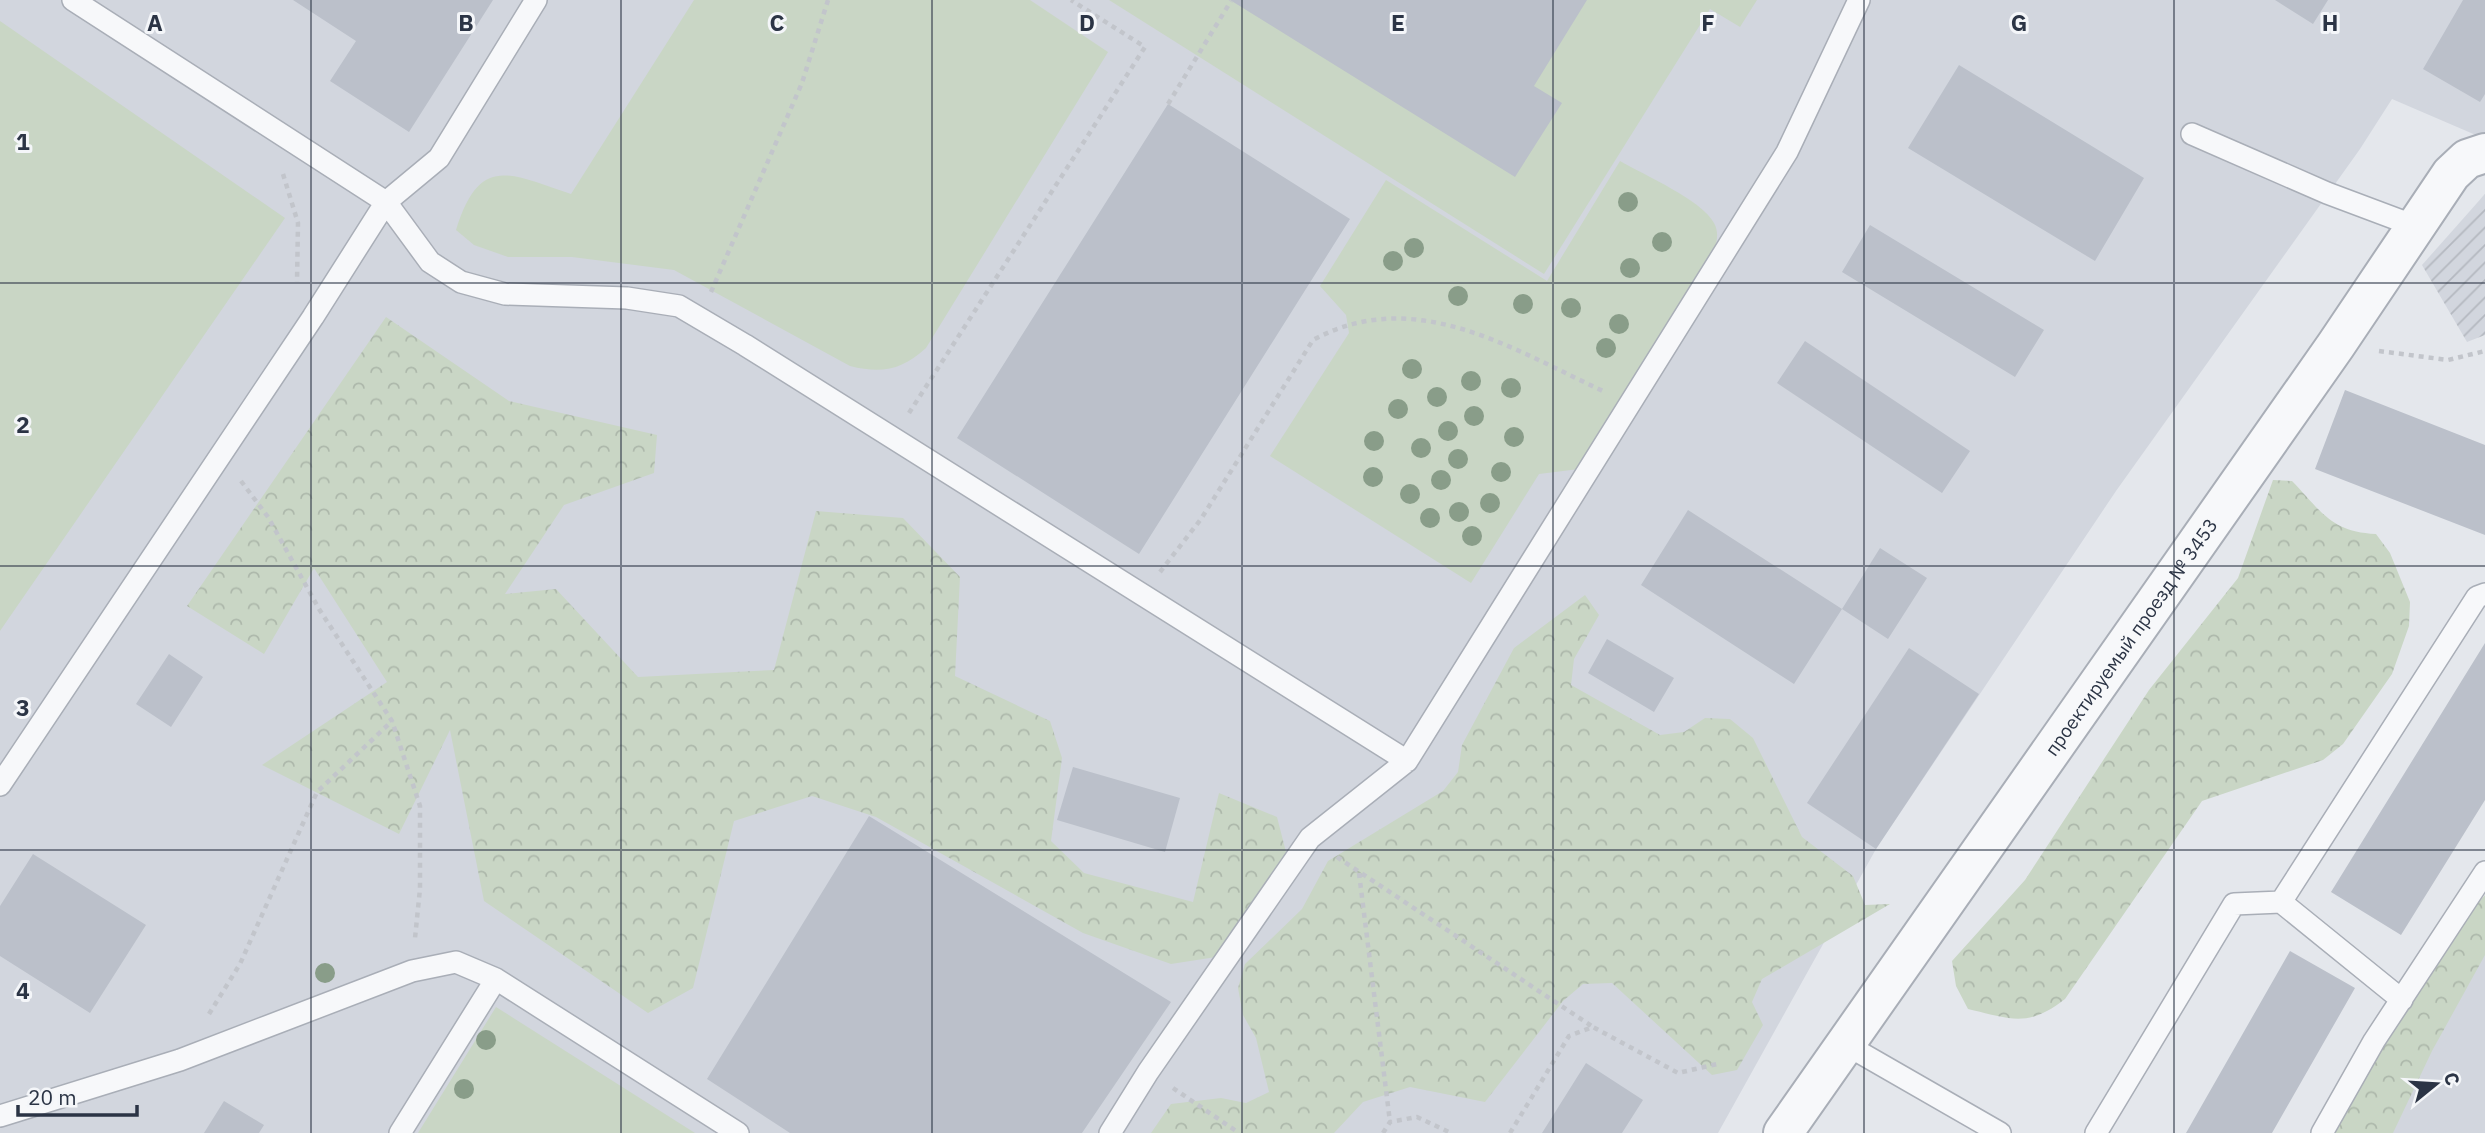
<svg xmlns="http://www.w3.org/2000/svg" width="2485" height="1133" viewBox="0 0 2485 1133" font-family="'IBM Plex Sans',sans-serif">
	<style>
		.built { fill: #d2d6de }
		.industrial { fill: url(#industrial-furrows) }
		.green { fill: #c9d6c5 }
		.forest { fill: url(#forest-crowns) }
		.building { fill: #bbc0ca }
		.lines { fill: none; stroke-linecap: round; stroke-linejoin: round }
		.service-casing { stroke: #a9aeb7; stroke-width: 24 }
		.minor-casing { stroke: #a9aeb7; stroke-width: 42 }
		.path { stroke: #c2c5cb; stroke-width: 4.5; stroke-dasharray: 5 5; stroke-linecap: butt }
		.service { stroke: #f7f8fa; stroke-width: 21 }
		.minor { stroke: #f7f8fa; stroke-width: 38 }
		.tree { fill: #899d89 }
		.grid { fill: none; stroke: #2b3445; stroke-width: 2; stroke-opacity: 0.55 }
		.labels { text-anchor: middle; stroke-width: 6; stroke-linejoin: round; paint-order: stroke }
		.street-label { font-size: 19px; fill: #2b3445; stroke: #f4f6f9 }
		.grid-label { font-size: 23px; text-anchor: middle; font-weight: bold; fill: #2b3445; stroke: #f4f6f9; stroke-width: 6; stroke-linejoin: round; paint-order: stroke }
	</style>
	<defs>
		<pattern id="industrial-furrows" width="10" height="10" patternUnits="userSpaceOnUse" patternTransform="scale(1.75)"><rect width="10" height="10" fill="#d2d6de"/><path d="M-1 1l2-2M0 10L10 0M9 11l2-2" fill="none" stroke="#b4b8c0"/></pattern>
		<pattern id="forest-crowns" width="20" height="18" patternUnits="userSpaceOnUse" patternTransform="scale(1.75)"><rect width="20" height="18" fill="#c9d6c5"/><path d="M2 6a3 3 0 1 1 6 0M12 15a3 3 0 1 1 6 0" fill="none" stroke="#adb8ab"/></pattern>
	</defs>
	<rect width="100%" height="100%" fill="#e4e7ec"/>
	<!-- built -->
	<path class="built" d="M0 0H2485V139L2392 99 2360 149 2116 491 1876 849 1718 1133H0Z
		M2485 930V1133H2356Z"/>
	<!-- industrial -->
	<path class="industrial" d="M2485 194V335L2467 342 2422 265Z"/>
	<!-- green -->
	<path class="green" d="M694 0H1030L1108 52 926 348C902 370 882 374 850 366L674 270 572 257H508L474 245 456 230C480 152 511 175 571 194Z
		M1109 0H1757L1740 27 1710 9 1544 274Z
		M0 21 285 218 0 631Z
		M1620 161C1644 175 1702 200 1714 223 1720 234 1716 244 1713 255L1579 469 1539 474 1471 583 1270 456 1349 333 1346 315 1320 286 1386 180 1547 281Z
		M496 1007 695 1133H418Z"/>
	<!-- forest -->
	<path class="forest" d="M386 317 509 401 657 435 654 473 564 505 505 594 556 589 638 677 774 670 816 511 903 518 960 577 955 676 1050 721 1062 758 1051 841 1084 873 1193 902 1219 793 1277 817 1286 852 1229 955 1171 964 1083 933 876 817 812 796 734 821 693 988 648 1013 484 901 450 730 399 834 262 765 387 682 314 568 264 654 187 606Z
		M2273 480 2292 481C2321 511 2331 532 2376 534L2390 553 2410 602 2409 626 2392 674 2343 744 2323 760 2202 801 2065 999C2028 1028 2011 1019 1968 1009L1956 986 1952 961 2025 880 2149 690 2238 578Z
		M1585 595 1599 615 1574 659 1571 685 1660 735 1684 732 1705 718 1730 719 1753 738 1802 837 1853 876 1865 905 1890 904 1762 979 1752 1002 1763 1025 1737 1070 1712 1075 1612 983 1583 984 1563 1001 1485 1102 1410 1087 1363 1102 1334 1133H1151L1171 1104 1221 1098 1246 1103 1269 1092 1256 1038 1243 1015 1238 988 1245 964 1302 909 1328 861 1443 791 1458 772 1462 745 1514 648Z
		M2485 895V955L2432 1051 2393 1133H2316L2337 1088 2374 1022Z"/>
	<!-- building -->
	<path class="building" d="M293 0H493L409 132 330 81 356 41Z
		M1230 0H1587L1534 86 1562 103 1515 177Z
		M2275 0H2328L2313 24Z
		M2463 0H2485V94L2480 102 2423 69Z
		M1959 65 2144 178 2095 261 1908 148Z
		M1168 104 1350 219 1139 554 957 438Z
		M1870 225 2044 330 2015 377 1842 272Z
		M1805 341 1970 451 1942 493 1777 383Z
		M2345 390 2485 445V535L2315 469Z
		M1688 510 1842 609 1880 548 1927 578 1888 639 1842 609 1794 684 1641 585Z
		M1607 639 1674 678 1654 712 1588 673Z
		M2485 643V800L2401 935 2331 892Z
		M1909 648 1979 694 1876 849 1807 803Z
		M169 654 203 677 171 727 136 704Z
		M1073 767 1180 798 1165 852 1057 820Z
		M869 816 1171 1002 1082 1133H790L707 1079Z
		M33 854 146 925 90 1013 0 956V906Z
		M2290 951 2355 988 2272 1133H2186Z
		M1586 1063 1643 1100 1622 1133H1542Z
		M224 1101 264 1125 259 1133H204Z"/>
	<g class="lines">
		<defs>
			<path id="service" d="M73 0 386 202 439 158 536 0
				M2192 134 2327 193 2415 226
				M0 785 313 317 386 202 430 262 461 282 505 294 627 298 679 306 745 345 1407 761
				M2281 902 2477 597 2485 594
				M1845 1044 2000 1133
				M0 1116 180 1060 412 971 456 962 496 979
				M400 1133 496 979 738 1133
				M1110 1133 1148 1072 1310 838 1407 761 1787 152 1859 0
				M2096 1133 2234 904 2281 902 2402 1000
				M2322 1133 2374 1041 2485 872"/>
			<g id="minor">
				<path id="s1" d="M1783 1133 2336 345 2451 174 2467 159 2485 153"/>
			</g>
		</defs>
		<!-- service casing -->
		<use href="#service" class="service-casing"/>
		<!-- minor casing -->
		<use href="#minor" class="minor-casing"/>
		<!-- path -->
		<path class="path" d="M1168 104 1231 1
			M283 174 298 223 297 282
			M711 292 802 83 828 0
			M2379 351 2448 360 2485 351
			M909 413 1145 47 1071 0
			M241 481 268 517 319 609 392 721 420 806V889L415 938
			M1160 572 1201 519 1313 340C1414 285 1510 348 1603 391
			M1337 857 1593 1027
			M1359 873 1390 1122
			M209 1014 240 964 317 792 392 721
			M1173 1088 1239 1133
			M1383 1133 1390 1122 1417 1117 1451 1133
			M1510 1133 1569 1036 1593 1027 1678 1073 1717 1064"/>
		<!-- service -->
		<use href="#service" class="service"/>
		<!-- minor -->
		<use href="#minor" class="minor"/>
	</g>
	<!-- trees -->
	<g class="tree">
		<circle cx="1628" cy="202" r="10"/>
		<circle cx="1662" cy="242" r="10"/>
		<circle cx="1414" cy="248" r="10"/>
		<circle cx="1393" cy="261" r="10"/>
		<circle cx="1630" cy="268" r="10"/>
		<circle cx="1458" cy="296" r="10"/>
		<circle cx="1523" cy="304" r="10"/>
		<circle cx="1571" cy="308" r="10"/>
		<circle cx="1619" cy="324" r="10"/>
		<circle cx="1606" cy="348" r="10"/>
		<circle cx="1412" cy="369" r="10"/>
		<circle cx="1471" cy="381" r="10"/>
		<circle cx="1511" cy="388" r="10"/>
		<circle cx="1437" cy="397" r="10"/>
		<circle cx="1398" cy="409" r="10"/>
		<circle cx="1474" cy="416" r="10"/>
		<circle cx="1448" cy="431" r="10"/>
		<circle cx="1514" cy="437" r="10"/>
		<circle cx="1374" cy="441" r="10"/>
		<circle cx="1421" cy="448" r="10"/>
		<circle cx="1458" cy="459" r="10"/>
		<circle cx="1501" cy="472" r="10"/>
		<circle cx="1373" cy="477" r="10"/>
		<circle cx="1441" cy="480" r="10"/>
		<circle cx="1410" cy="494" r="10"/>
		<circle cx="1490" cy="503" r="10"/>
		<circle cx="1459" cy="512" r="10"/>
		<circle cx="1430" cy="518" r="10"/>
		<circle cx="1472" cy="536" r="10"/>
		<circle cx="325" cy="973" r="10"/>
		<circle cx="486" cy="1040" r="10"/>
		<circle cx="464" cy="1089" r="10"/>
	</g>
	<!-- grid -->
	<path class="grid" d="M311 0V1133M621 0V1133M932 0V1133M1242 0V1133M1553 0V1133M1864 0V1133M2174 0V1133M0 283H2485M0 566H2485M0 850H2485"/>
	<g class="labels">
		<!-- street labels -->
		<g class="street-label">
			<text dy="7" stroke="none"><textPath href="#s1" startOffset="606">проектируемый проезд № 3453</textPath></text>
		</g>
	</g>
	<g class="grid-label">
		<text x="155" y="31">A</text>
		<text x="466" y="31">B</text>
		<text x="777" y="31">C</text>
		<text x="1087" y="31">D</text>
		<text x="1398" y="31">E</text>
		<text x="1708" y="31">F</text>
		<text x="2019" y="31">G</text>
		<text x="2330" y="31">H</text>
		<text x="23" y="150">1</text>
		<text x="23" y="433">2</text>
		<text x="23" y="716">3</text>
		<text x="23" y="999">4</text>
	</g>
	<!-- north arrow -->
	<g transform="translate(2436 1084) rotate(72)" stroke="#f4f6f9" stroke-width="5" paint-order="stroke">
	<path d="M0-5L12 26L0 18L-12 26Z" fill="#2b3445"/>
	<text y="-10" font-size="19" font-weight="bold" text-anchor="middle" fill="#2b3445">С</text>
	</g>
	<!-- scale -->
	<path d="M18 1105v10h119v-10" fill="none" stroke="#2b3445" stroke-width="3.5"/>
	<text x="28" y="1105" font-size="21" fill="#2b3445" stroke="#f4f6f9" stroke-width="5" paint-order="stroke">20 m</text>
</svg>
